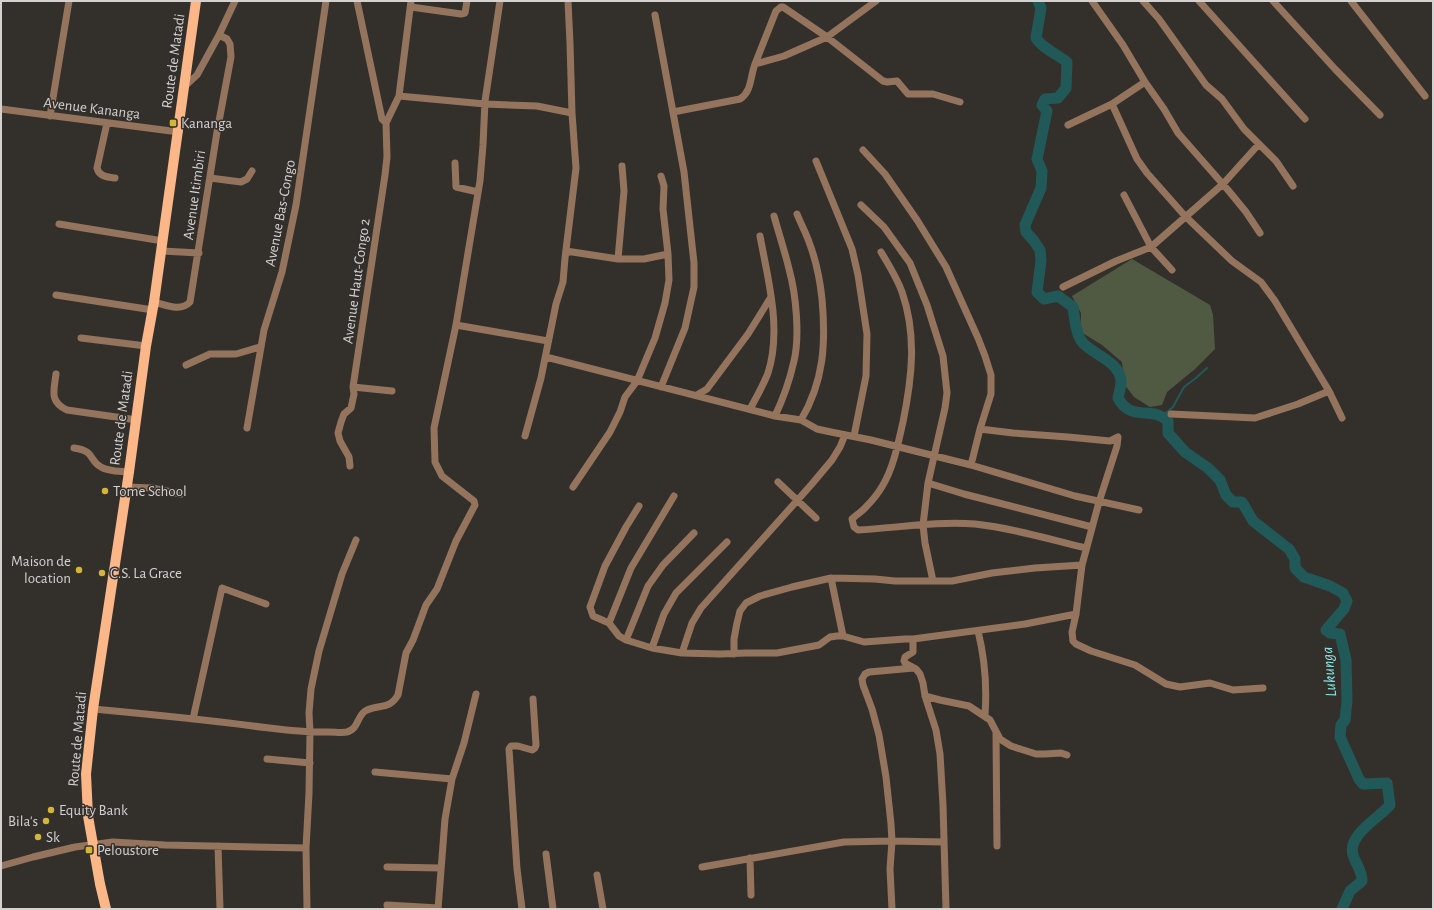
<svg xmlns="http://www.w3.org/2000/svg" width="1434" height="910" viewBox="0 0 1434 910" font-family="'Alegreya Sans',sans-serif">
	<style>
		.green { fill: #505a42 }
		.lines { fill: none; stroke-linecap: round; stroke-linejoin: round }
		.stream { stroke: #215959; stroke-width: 2 }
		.river { stroke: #215959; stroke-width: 11 }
		.minor { stroke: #95745e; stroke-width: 7 }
		.primary { stroke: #fbb788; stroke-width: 10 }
		.poi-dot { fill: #d3b635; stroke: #33302c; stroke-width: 1.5 }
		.labels { text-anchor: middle; stroke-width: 3; stroke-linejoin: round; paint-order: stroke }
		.street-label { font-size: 15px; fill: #d4d1cf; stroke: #33302c }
		.poi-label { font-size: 15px; fill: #d4d1cf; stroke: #33302c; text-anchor: start }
		.water-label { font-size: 16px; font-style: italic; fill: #8ae6e6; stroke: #33302c }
	</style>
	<rect width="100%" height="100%" fill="#33302c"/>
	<!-- green -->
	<path class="green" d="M1132 259 1210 305 1213 315 1215 349 1195 369 1167 392 1162 405 1150 407 1134 397 1124 384 1122 362 1102 345 1081 332V313L1072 296Z"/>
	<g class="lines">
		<!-- stream -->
		<path class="stream" d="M1162 416 1173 407 1184 387 1196 378 1207 368"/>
		<!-- river -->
		<path class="river" d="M1038 1 1041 8 1036 38C1043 49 1057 54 1067 62L1066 88 1058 98 1045 99 1042 105 1047 111 1037 159 1042 171 1041 188 1025 225 1026 232 1034 241 1040 250 1041 261 1037 292 1044 299 1058 296 1073 307C1075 318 1075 334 1083 343 1094 355 1121 362 1121 382 1121 387 1119 393 1118 398 1132 423 1151 405 1168 421V433L1185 452 1208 468 1220 480 1226 495 1233 502H1242L1253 521 1289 549 1295 559V568L1304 577 1330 586 1343 593 1347 601 1344 609 1326 630 1330 633 1340 634 1346 660 1347 701 1345 720 1341 725 1340 737 1359 779 1363 784 1387 783 1390 805C1379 818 1347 835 1353 855 1356 865 1362 870 1362 881L1350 891 1342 909"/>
		<!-- minor -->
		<path class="minor" d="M357 1 382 119 386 123
			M568 1 570 43 572 113
			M1092 1 1123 45 1145 82 1164 109 1178 133 1228 190 1246 212 1260 233
			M1143 1 1159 19 1206 85 1222 99 1244 129 1276 161 1293 186
			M1199 1 1305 119
			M1273 1 1335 69 1380 115
			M1351 1 1425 96
			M411 7 461 14 465 13 467 1
			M655 15 684 172 694 263V287L685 328 661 387
			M755 64 776 11 781 7H783L827 37 883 81 887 82 897 81 908 94H933L960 102
			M184 87 197 75 219 35 235 1
			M399 96 411 1
			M1112 104 1137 159 1147 173 1185 216 1232 261 1261 282 1275 301 1329 391 1342 418
			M1 109 179 132
			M673 112 740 99C752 91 750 77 755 64L784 56 827 37 876 1
			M50 116 69 1
			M107 123 97 168C99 177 108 177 115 178
			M1068 125 1112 104 1145 82
			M863 150 885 174 917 220 946 267 978 338 985 356 991 375V394L980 429 971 465
			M816 161 852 249 858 275 867 334 866 376 854 436
			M455 163 456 187 478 192
			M210 178 241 182 247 179 252 171
			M1124 195 1151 247 1172 270
			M861 205 884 227 910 263 927 305 943 356 947 393 945 408 928 483 923 525 925 543 933 581
			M797 214C801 224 806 233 809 242 816 260 820 280 822 299 826 343 824 381 801 420
			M774 216C779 234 785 252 789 269 796 294 800 336 794 361 790 379 783 399 775 416
			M59 224 163 241
			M162 251 199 253
			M566 251 618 259H644L668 254
			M881 252C889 265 897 278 902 292 917 335 912 378 903 422 898 443 894 466 883 485 878 494 871 502 864 509 860 513 856 515 852 519L854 527 858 530C897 528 936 521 975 524 1012 528 1049 539 1086 548
			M618 259 624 191 622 166
			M1063 287 1116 261 1151 247 1223 184 1259 144
			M56 295 153 310
			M154 302C166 305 181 312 190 302L217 132 231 57 230 44 227 39 219 35
			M456 325 548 341
			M81 338 146 346
			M546 357 775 416 801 420 817 429 831 432 871 440 971 465 1075 496 1139 510
			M186 365 210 354H236L260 347
			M56 374C54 390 49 402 67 410L137 420
			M353 387 392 391
			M697 395 707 389 748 334 771 297
			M750 409C756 398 763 386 768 373 782 329 768 280 760 236
			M1171 414 1255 418 1298 404 1329 391
			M247 428 264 330 282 272 296 205 326 1
			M980 429 1013 433 1068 437 1110 441 1118 437 1117 446 1099 502 1082 565 1076 614 1072 632 1073 641 1076 644 1091 651 1135 665 1166 684 1180 687 1210 683 1233 690 1263 688
			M74 448C96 451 88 460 101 467 109 472 121 471 129 472
			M350 466 349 457 340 441 338 433 341 422 344 414 351 408 354 394 353 387 385 175 387 157 386 123 399 96 485 104 537 106 572 113 576 168 565 258 563 282 556 304 541 378 525 436
			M778 482 816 518
			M928 483 964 494 1092 527
			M127 487 152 488 181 494
			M573 487 610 432 620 412 625 397 637 381 655 338 665 303 669 280 668 254 663 209 664 186 661 176
			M639 506 626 527 605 566 590 607 593 616 609 623 619 636 626 640 652 648 682 653 720 654 746 653H777L819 645 830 637 837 636H843L864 642 905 639H913L1025 624 1076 614
			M831 578 843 636
			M609 623 631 568 674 496
			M978 631C985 659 987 687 985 715
			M913 639V652L905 657 904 661 905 663 916 669 920 674 923 683 925 696 936 730 940 754 943 805 946 909
			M626 640 648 586 663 565 694 533
			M652 648 664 614 676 593 727 542
			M682 653 692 623 701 608 811 485 832 460 840 447 845 435
			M734 654V639L737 623 740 611 746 603 760 596 792 587 831 578 875 579 895 581H952L992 573 1035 568 1082 565
			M925 696 940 700 969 706 990 720 1000 739 1011 746 1036 754H1045L1061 753 1067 755
			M93 709C147 714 200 719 253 726 279 729 304 733 329 732 335 732 342 733 347 732 359 729 357 714 367 710 380 704 389 710 398 695L406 653 413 640 426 605 437 589 456 541 475 505 474 501 442 476 435 462 434 428 456 325 480 181 483 145 485 101 500 1
			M193 719 222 588 266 604
			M996 733 997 846
			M267 759 310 763
			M375 772 452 779
			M218 846 220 909
			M546 854 553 909
			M750 858 751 895
			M1 866 33 857 75 847 113 842 165 845 306 848
			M387 867 440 868
			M702 867 844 842 892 841 944 842
			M597 875 603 909
			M387 905 438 908
			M307 909 306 848 309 793 310 732 309 713 311 689 319 651 342 574 356 540
			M438 909 445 819 452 779 464 743 476 694
			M522 909 517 869 509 749 511 746H518L532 750 535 748 536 745 533 699
			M892 909 890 869 892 841 891 824 886 777 879 735 872 709 863 685 862 679 865 674 869 672 914 668"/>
		<!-- primary -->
		<path class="primary" d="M106 909 100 884 88 816 86 774 93 709 129 472 146 346 154 302 196 1"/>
	</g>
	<!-- markers -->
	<g class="poi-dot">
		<rect x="169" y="119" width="8" height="8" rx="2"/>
		<circle cx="105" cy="491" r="4"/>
		<circle cx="79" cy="570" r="4"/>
		<circle cx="102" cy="573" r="4"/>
		<circle cx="51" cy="810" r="4"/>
		<circle cx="46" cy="821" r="4"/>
		<circle cx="38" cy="837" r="4"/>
		<rect x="85" y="846" width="8" height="8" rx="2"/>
	</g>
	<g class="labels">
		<!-- street labels -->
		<g class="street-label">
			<text transform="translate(173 61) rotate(-82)" y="5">Route de Matadi</text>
			<text transform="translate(92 108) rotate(7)" y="5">Avenue Kananga</text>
			<text transform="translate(194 195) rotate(-82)" y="5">Avenue Itimbiri</text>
			<text transform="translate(280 213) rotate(-79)" y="5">Avenue Bas-Congo</text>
			<text transform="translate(356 281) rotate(-82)" y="5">Avenue Haut-Congo 2</text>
			<text transform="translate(121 418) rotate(-82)" y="5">Route de Matadi</text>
			<text transform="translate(77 739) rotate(-85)" y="5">Route de Matadi</text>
		</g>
		<!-- poi labels -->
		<g class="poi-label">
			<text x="181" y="128">Kananga</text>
			<text x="113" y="496">Tome School</text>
			<text x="71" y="566" text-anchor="end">Maison de<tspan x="71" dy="17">location</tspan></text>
			<text x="110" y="578">C.S. La Grace</text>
			<text x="59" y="815">Equity Bank</text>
			<text x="38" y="826" text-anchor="end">Bila's</text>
			<text x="46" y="842">Sk</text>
			<text x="97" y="855">Peloustore</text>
		</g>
		<!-- water labels -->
		<g class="water-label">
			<text transform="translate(1328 672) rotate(-95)" y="6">Lukunga</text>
		</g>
	</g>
	<!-- border -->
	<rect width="1434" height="910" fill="none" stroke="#d4d1cf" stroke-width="4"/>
</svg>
